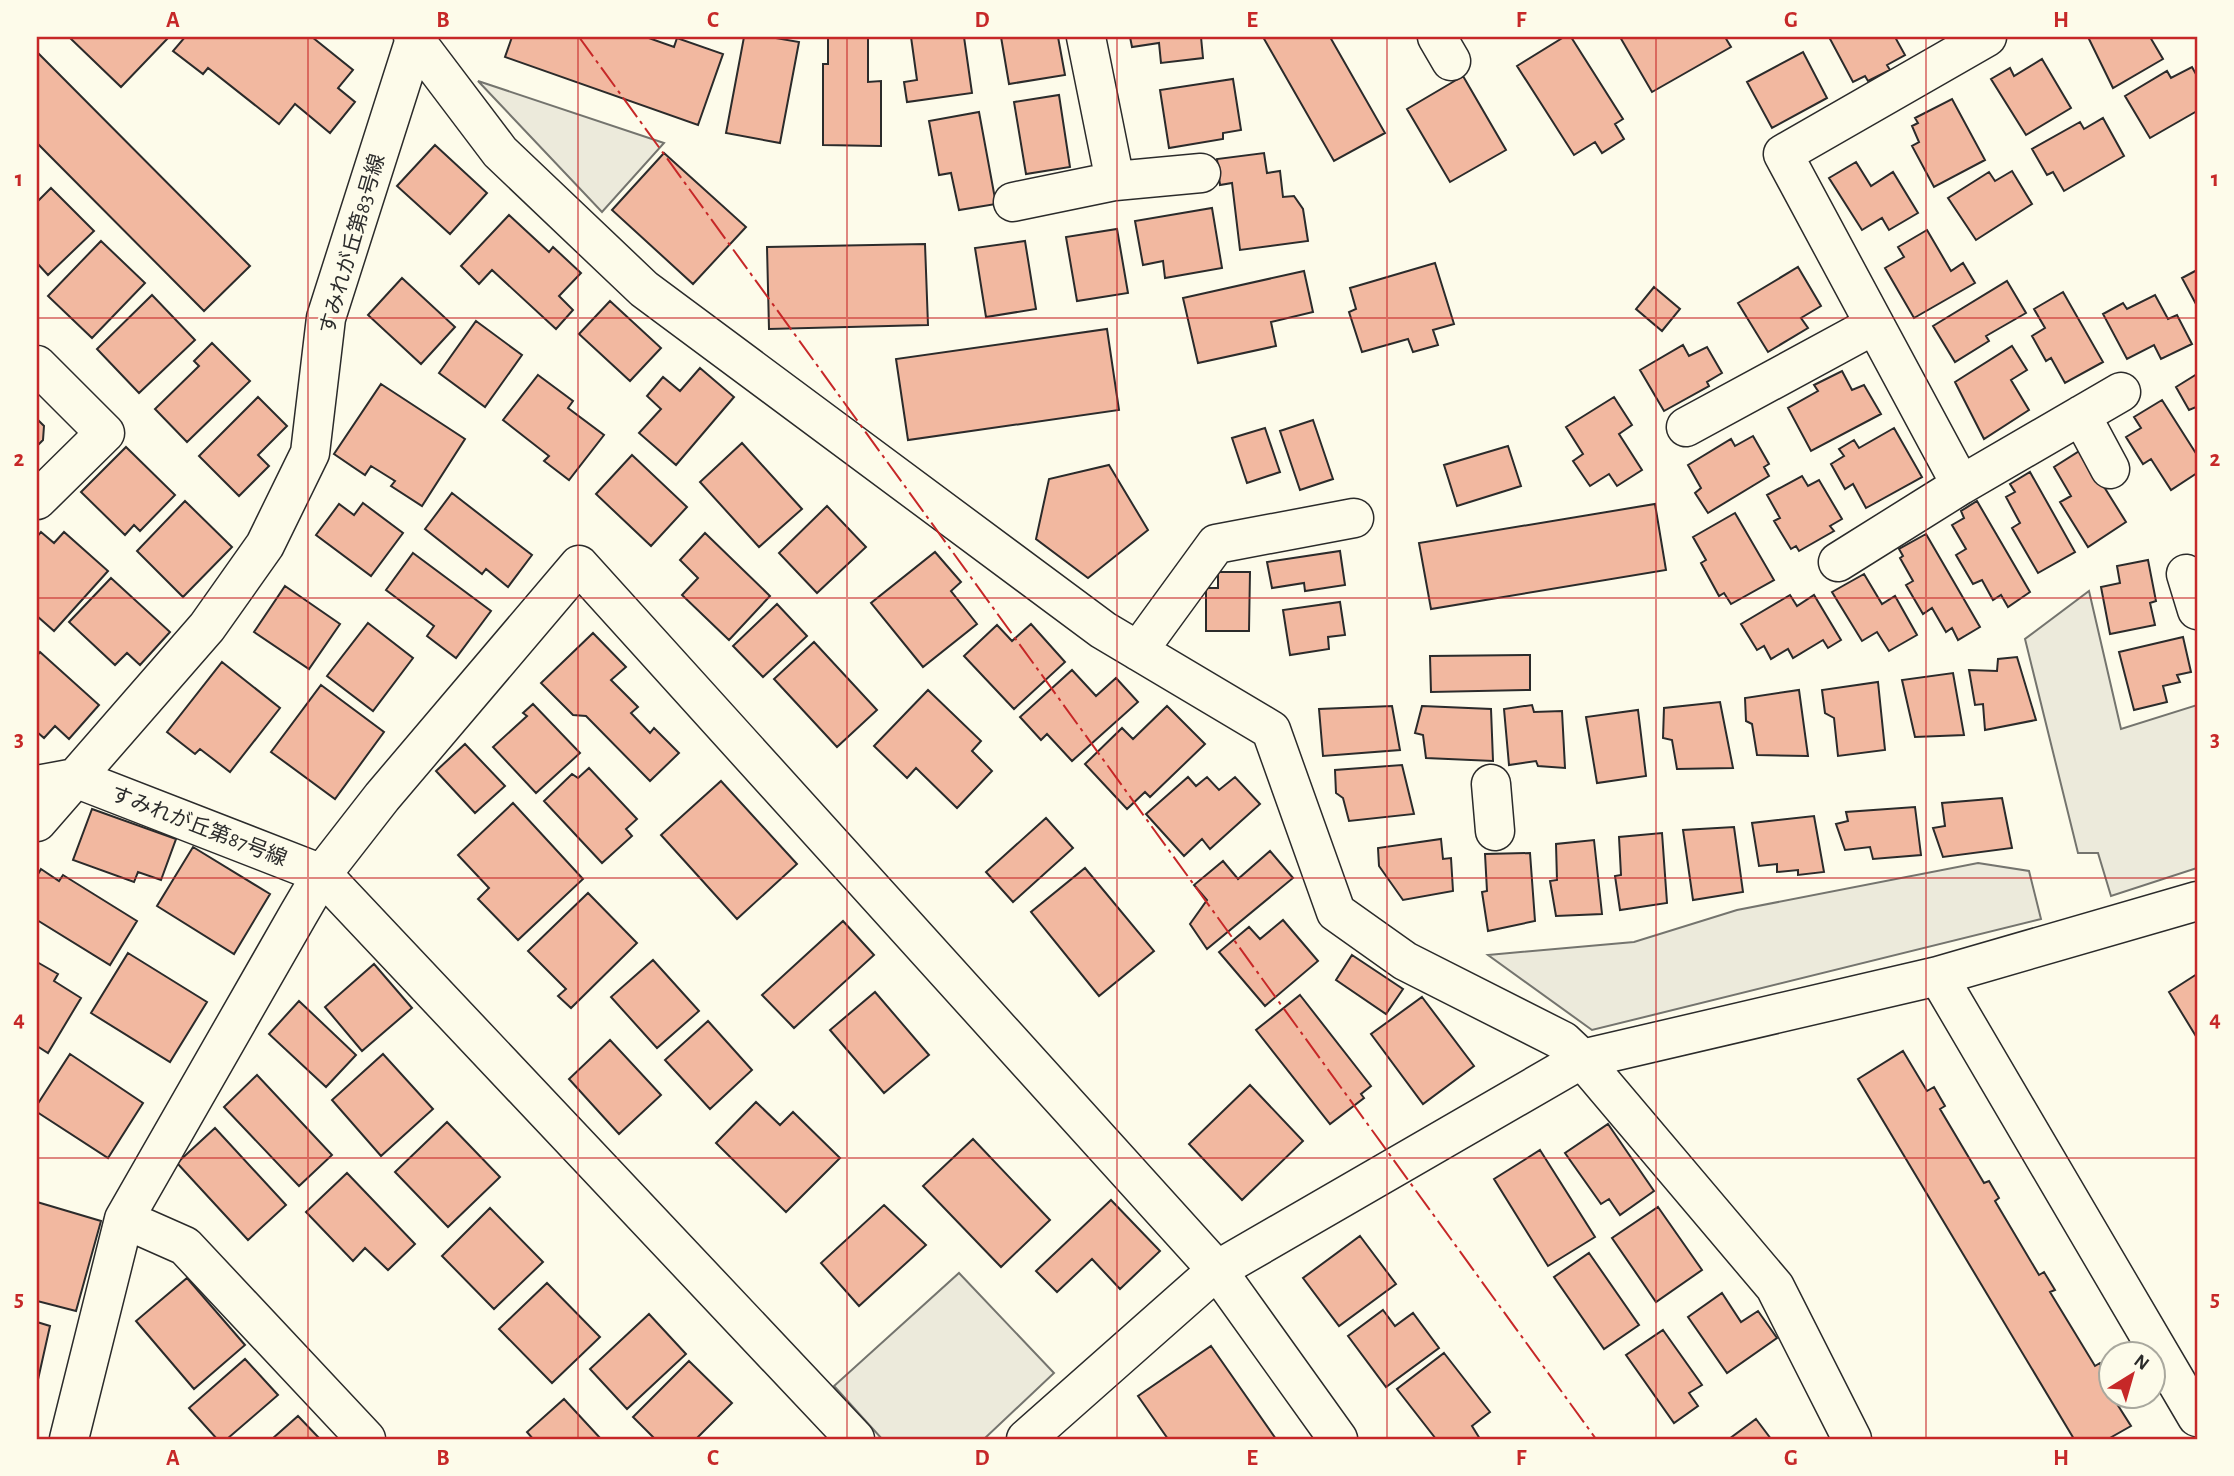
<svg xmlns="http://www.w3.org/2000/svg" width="2234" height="1476" viewBox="0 0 2234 1476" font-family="'Alegreya Sans','Noto Sans JP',sans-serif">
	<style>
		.parking { fill: #eceadb; stroke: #74746e; stroke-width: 2 }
		.building { fill: #f2b8a0; stroke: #2b2b2b; stroke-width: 2 }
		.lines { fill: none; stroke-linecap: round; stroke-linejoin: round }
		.minor-casing { stroke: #2b2b2b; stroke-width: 41 }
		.minor { stroke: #fdfbea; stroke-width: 38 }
		.power { stroke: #c62828; stroke-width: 2; stroke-dasharray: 24 5 3.5 5; stroke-linecap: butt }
		.grid { fill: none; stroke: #c62828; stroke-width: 2; stroke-opacity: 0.55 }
		.labels { text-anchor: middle; stroke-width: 5; stroke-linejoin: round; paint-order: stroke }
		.street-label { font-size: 21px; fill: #2b2b2b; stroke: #fdfbea }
		.neatline { fill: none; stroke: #c62828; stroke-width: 2.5 }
		.grid-label { font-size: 23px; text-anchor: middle; font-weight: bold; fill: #c62828 }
	</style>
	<rect width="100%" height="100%" fill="#fdfbea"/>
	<!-- parking -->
	<path class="parking" d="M478 81 664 143 602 212Z
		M2089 591 2121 729 2197 705V868L2111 896 2098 853H2078L2025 639Z
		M1978 863 2029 871 2041 919 1592 1030 1488 955 1634 942 1737 910Z
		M959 1273 1054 1373 984 1439H882L834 1386Z"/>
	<!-- building -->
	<path class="building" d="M69 37H169L121 87Z
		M185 37H312L353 70 338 88 355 102 330 133 295 104 279 124 208 68 203 74 173 51Z
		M512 37H646L674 47 677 38 723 54 698 125 505 57Z
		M744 37H770L799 42 780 143 726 133Z
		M828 37H868V82L881 81V146L823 145V64H828Z
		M911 37H964L972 93 907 102 904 82 917 80Z
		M1001 37H1058L1065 75 1009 84Z
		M1130 37H1201L1203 58 1161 63 1159 43 1132 47Z
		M1263 37H1330L1385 133 1334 161Z
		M1564 37H1571L1623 119 1615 124 1624 139 1602 153 1595 142 1574 155 1517 66Z
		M1620 37H1725L1731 47 1652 92Z
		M1829 37H1895L1905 55 1887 65 1890 70 1868 81 1865 76 1853 82Z
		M2088 37H2150L2163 59 2113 88Z
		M37 52 250 266 204 311 37 143Z
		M1803 52 1827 98 1772 128 1747 82Z
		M2042 59 2071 108 2026 135 1991 79 2010 68 2014 76Z
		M2192 67 2197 76V111L2150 138 2125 96 2167 71 2171 78Z
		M1463 76 1506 150 1450 182 1407 109Z
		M1233 79 1241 130 1223 133V139L1169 148 1160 90Z
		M1059 95 1070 167 1026 174 1014 102Z
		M1952 99 1985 160 1934 187 1912 146 1919 142 1912 126 1918 123 1915 118Z
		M979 112 996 204 959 210 951 173 939 175 929 121Z
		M2103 118 2124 156 2064 191 2053 172 2047 175 2032 149 2080 122 2084 129Z
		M435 145 487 193 450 234 397 186Z
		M664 153 746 227 693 284 612 210Z
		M1264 153 1267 173 1280 171 1283 197 1294 196 1303 209 1308 241 1240 250 1232 183 1220 185 1217 159Z
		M1856 162 1871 186 1893 172 1918 213 1889 230 1882 218 1862 230 1829 178Z
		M2012 171 2032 204 1976 240 1948 198 1989 172 1995 181Z
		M51 188 94 231 48 275 37 263V202Z
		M1212 208 1222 268 1165 278 1163 261 1143 265 1135 221Z
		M509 215 549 252 553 247 581 273 559 296 573 310 556 329 492 270 479 284 461 266Z
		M1117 229 1128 293 1077 301 1066 237Z
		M1927 230 1951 271 1963 263 1975 283 1914 318 1885 268 1904 257 1898 247Z
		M101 241 145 283 92 338 48 296Z
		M1025 241 1036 309 986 317 975 248Z
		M925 244 928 325 769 329 767 247Z
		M1435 263 1454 324 1433 330 1438 345 1413 352 1408 339 1362 352 1349 312 1356 309 1350 288Z
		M1798 267 1821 306 1801 318 1808 328 1768 352 1738 303Z
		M2197 270V306L2182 278Z
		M1304 271 1313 312 1271 322 1276 346 1198 363 1183 298Z
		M402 278 455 327 421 364 368 315Z
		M2007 281 2026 313 1986 336 1989 341 1955 362 1933 326Z
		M1654 287 1680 309 1662 331 1636 309Z
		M2063 292 2103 362 2065 383 2051 358 2046 361 2032 336 2045 328 2034 309Z
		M152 295 195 340 139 393 97 349Z
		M2155 295 2168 319 2177 315 2192 344 2161 359 2154 345 2127 359 2103 314 2123 303 2127 309Z
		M610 301 661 348 630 381 579 334Z
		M476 321 522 355 485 407 439 373Z
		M1107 329 1119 410 908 440 896 359Z
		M212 343 250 381 187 442 155 409 199 366 194 361Z
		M1683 345 1689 356 1707 347 1722 373 1707 382 1709 386 1664 411 1640 370Z
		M2012 346 2027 370 2011 380 2029 410 1984 439 1955 382Z
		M700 368 734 397 676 465 639 433 661 409 647 396 663 377 680 391Z
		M1842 371 1852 390 1864 385 1881 414 1811 451 1788 408 1818 391 1814 385Z
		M2197 374V409L2196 407 2189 410 2176 387Z
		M538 375 573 401 568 408 604 435 569 480 544 461 549 456 503 420Z
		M381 384 465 439 422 506 391 486 395 481 371 466 365 475 334 454Z
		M258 397 287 426 258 455 269 466 239 496 199 456Z
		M1614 397 1632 425 1619 434 1642 470 1617 486 1609 474 1590 486 1573 461 1583 454 1566 427Z
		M2162 400 2197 455V473L2171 490 2151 459 2143 464 2126 437 2141 428 2134 417Z
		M37 419 44 426 43 440 37 446Z
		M1313 420 1333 479 1300 490 1280 431Z
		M1265 428 1280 472 1247 483 1232 438Z
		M1894 428 1922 477 1866 508 1853 484 1845 489 1831 464 1844 456 1839 449 1854 440 1859 448Z
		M1753 436 1769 464 1764 467 1769 476 1708 513 1695 493 1701 488 1688 465 1731 439 1735 446Z
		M742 443 802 509 759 547 700 482Z
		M1508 446 1521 486 1457 506 1444 465Z
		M126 447 175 495 140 531 134 525 125 535 81 492Z
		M2081 450 2126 522 2088 547 2060 502 2071 496 2054 467Z
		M632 455 687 507 651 546 596 494Z
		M1109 465 1148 530 1088 578 1036 539 1049 479Z
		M2030 472 2075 552 2038 573 2012 528 2020 523 2006 497 2015 492 2010 484Z
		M1802 476 1808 486 1819 480 1842 519 1830 526 1834 531 1799 551 1796 546 1791 549 1774 521 1780 518 1767 495Z
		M452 493 532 555 508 587 486 569 482 574 425 529Z
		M185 501 232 547 183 597 137 551Z
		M1977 501 2030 592 2008 607 2001 595 1993 600 1982 580 1973 584 1956 555 1966 549 1952 525 1964 518 1961 511Z
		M363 503 403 533 371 576 316 535 339 504 354 515Z
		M1655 504 1666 570 1431 609 1419 543Z
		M827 506 866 547 817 593 779 553Z
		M1735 513 1774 580 1731 604 1724 593 1719 596 1701 563 1706 560 1693 537Z
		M41 532 54 543 64 532 108 571 54 631 37 616V537Z
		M705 533 770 596 729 640 682 595 698 578 680 560Z
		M1926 534 1980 627 1958 640 1952 628 1946 632 1932 608 1923 614 1906 585 1913 581 1900 558 1903 556 1899 549Z
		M1340 551 1345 585 1305 591 1304 583 1272 588 1267 562Z
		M935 552 961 582 951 591 977 624 923 667 871 603Z
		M413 553 491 611 456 658 427 636 434 626 386 590Z
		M2148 560 2156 601 2150 603 2155 625 2110 634 2101 587 2120 583 2117 566Z
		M1218 572H1250L1249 631H1206V588H1218Z
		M1864 574 1882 604 1895 596 1917 635 1889 651 1877 632 1862 641 1832 592Z
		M111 578 170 632 140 665 127 653 115 665 69 622Z
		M285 586 340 624 309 669 254 632Z
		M1790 595 1797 606 1814 595 1841 640 1828 648 1823 640 1793 658 1788 649 1771 659 1764 646 1757 650 1741 624Z
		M1340 602 1345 635 1328 637 1329 649 1290 655 1283 610Z
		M777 604 807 636 763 677 733 646Z
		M368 623 413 658 373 711 327 676Z
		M1031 624 1065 662 1014 709 964 656 997 625 1012 641Z
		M593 633 626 667 611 680 638 707 631 713 650 733 654 728 679 753 650 781 586 716 573 715 541 683Z
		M2183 637 2191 672 2177 675 2180 682 2163 686 2167 702 2134 710 2119 652Z
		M814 642 877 710 837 747 774 679Z
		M40 652 99 705 69 739 55 726 44 738 37 732V656Z
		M1530 655V690L1431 692 1430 656Z
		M2017 657 2036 720 1985 730 1983 704 1975 705 1969 670 1997 671 1998 659Z
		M222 662 280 708 230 772 200 749 195 754 167 732Z
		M1072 670 1096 696 1116 678 1138 702 1072 761 1047 734 1041 740 1020 717Z
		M1953 673 1964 735 1915 737 1902 680Z
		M1878 682 1885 750 1838 756 1834 718 1825 713 1822 690Z
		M321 685 384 732 335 799 271 752Z
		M928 690 981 741 972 751 992 771 957 808 916 768 907 778 874 746Z
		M1799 690 1808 756 1757 755 1752 724 1746 721 1745 698Z
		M1720 702 1733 768 1677 769 1672 740 1663 738 1664 708Z
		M533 704 580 753 536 793 493 747 527 716 523 713Z
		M1532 705 1534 712 1562 711 1565 768 1538 766 1536 761 1509 765 1504 709Z
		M1167 706 1205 744 1150 797 1145 792 1127 809 1085 764 1122 728 1133 739Z
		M1392 706 1400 750 1323 756 1319 709Z
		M1422 706 1491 709 1493 761 1426 758 1423 735 1415 733Z
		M1638 710 1646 776 1597 783 1586 717Z
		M465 744 505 786 475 813 436 771Z
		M1402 765 1414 814 1349 821 1343 798 1336 793 1335 770Z
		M589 768 637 819 626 829 632 836 602 863 544 801 572 774 578 778Z
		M1188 777 1196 786 1207 777 1219 790 1235 777 1260 804 1210 849 1202 839 1184 856 1146 814Z
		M721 781 797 864 737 919 661 835Z
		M2002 798 2012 848 1943 857 1933 828 1945 826 1942 803Z
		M513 803 583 879 518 940 478 899 489 888 458 855Z
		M1915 807 1921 855 1873 859 1870 847 1845 850 1836 824 1848 821 1846 812Z
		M92 809 176 839 161 880 138 872 134 882 73 860Z
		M1814 816 1824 872 1798 875V870L1777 872V864L1759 866 1752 823Z
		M1046 818 1073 848 1013 902 986 872Z
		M1734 827 1743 892 1693 900 1683 830Z
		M1662 833 1667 903 1620 910 1615 876 1621 875 1619 837Z
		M1441 839 1443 859 1451 858 1453 891 1403 900 1379 866 1378 848Z
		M1594 840 1602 914 1556 916 1550 881 1557 880 1556 844Z
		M193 847 270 894 234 954 157 906Z
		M1270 851 1293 878 1207 949 1190 924 1207 900 1194 885 1223 861 1238 879Z
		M1530 853 1535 921 1488 931 1482 892 1487 891 1485 854Z
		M1085 868 1154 951 1099 996 1031 912Z
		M41 869 59 881 63 875 137 921 110 965 37 920V876Z
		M588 893 637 943 571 1008 558 996 566 989 528 951Z
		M1283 920 1318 961 1265 1006 1219 952 1249 927 1260 939Z
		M843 921 874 955 794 1028 762 995Z
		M128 953 207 1002 170 1062 91 1013Z
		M1352 955 1403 989 1386 1014 1336 980Z
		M653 960 699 1011 657 1048 611 997Z
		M37 962 58 974 54 981 81 998 48 1053 37 1046Z
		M374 964 412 1008 362 1051 325 1007Z
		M2197 974V1038L2169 992Z
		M875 992 929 1055 884 1093 830 1030Z
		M1300 995 1371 1086 1361 1094 1364 1098 1330 1124 1256 1030Z
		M1422 997 1474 1066 1423 1104 1371 1034Z
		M299 1001 356 1055 326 1087 269 1034Z
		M708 1021 752 1070 710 1109 665 1060Z
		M610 1040 661 1095 619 1134 569 1079Z
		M1903 1051 1927 1091 1934 1087 1945 1106 1940 1109 1984 1183 1989 1181 1999 1198 1995 1201 2039 1275 2044 1272 2055 1290 2050 1292 2095 1366 2100 1363 2112 1382 2107 1385 2112 1396 2131 1426 2108 1439H2074L1858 1079Z
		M70 1054 143 1103 108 1158 37 1112V1105Z
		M383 1054 433 1109 381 1156 332 1100Z
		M257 1075 332 1155 299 1186 224 1107Z
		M1250 1085 1303 1141 1242 1200 1189 1144Z
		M756 1102 780 1125 793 1112 840 1158 786 1212 716 1143Z
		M447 1122 500 1177 448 1227 395 1172Z
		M1608 1124 1654 1191 1620 1215 1609 1199 1601 1204 1565 1153Z
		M215 1128 286 1205 248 1240 177 1163Z
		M973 1139 1050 1220 1001 1267 923 1186Z
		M1540 1150 1595 1237 1548 1266 1494 1179Z
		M347 1173 415 1244 388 1270 365 1248 353 1261 306 1212Z
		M1111 1200 1160 1251 1120 1289 1092 1259 1057 1292 1036 1271Z
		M37 1202 101 1221 76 1311 37 1301Z
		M884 1205 926 1245 859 1306 821 1263Z
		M1658 1207 1702 1270 1656 1302 1612 1238Z
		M490 1208 543 1262 494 1309 442 1256Z
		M1360 1236 1396 1284 1339 1326 1303 1278Z
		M1589 1253 1639 1325 1604 1349 1554 1277Z
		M187 1278 245 1345 194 1389 136 1321Z
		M547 1283 600 1337 552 1383 499 1329Z
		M1722 1293 1741 1322 1758 1311 1777 1338 1727 1373 1688 1317Z
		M1383 1310 1395 1326 1413 1313 1439 1348 1386 1387 1348 1336Z
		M649 1314 686 1354 627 1409 590 1369Z
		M37 1322 50 1326 37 1384Z
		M1663 1330 1702 1385 1689 1393 1698 1406 1674 1423 1626 1355Z
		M1211 1346 1276 1439H1168L1138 1396Z
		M1444 1353 1490 1412 1472 1426 1480 1439H1436L1397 1389Z
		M245 1359 278 1395 227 1439H217L189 1408Z
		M689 1361 732 1403 696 1439H655L633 1417Z
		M564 1399 601 1439H533L527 1432Z
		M298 1416 320 1439H272Z
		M1756 1419 1771 1439H1729Z"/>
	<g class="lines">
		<defs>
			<path id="minor" d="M413 37 500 152 644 289 1103 630 1271 730 1336 912 1405 961 1563 1041 1582 1059 1775 1287 1852 1439
				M1086 37 1115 181
				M1437 37 1451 61
				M1987 37 1783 154 1961 485 2121 392
				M1013 202 1115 181 1201 173
				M37 365 105 433 37 500
				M2081 415 2110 469
				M1686 427 1874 325
				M1838 562 1961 485
				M2186 574 2197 610
				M1138 651 1216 544 1354 518
				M1491 784 1495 831
				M37 785 75 778 322 874 855 1439
				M37 822 207 627 265 545 310 453 326 318 415 39
				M1938 976 2197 1417
				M124 1219 185 1246 366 1439
				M69 1439 124 1219 298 915 322 874 382 797 579 565 1217 1270 1338 1439
				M1026 1439 1217 1270 1582 1059 1938 976 2197 901"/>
		</defs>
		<!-- minor casing -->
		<use href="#minor" class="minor-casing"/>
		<!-- minor -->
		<use href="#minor" class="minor"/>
		<!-- power -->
		<path class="power" d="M579 37 1596 1439"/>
	</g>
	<!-- grid -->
	<path class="grid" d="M308 37V1439M578 37V1439M847 37V1439M1117 37V1439M1387 37V1439M1656 37V1439M1926 37V1439M37 318H2197M37 598H2197M37 878H2197M37 1158H2197"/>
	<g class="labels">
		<!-- street labels -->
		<g class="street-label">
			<text transform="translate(352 244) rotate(-74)" y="7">すみれが丘第83号線</text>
			<text transform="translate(199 826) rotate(21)" y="7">すみれが丘第87号線</text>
		</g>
	</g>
	<!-- border -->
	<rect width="2234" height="1476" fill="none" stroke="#fdfbea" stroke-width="77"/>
	<!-- north arrow -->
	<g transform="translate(2132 1375) rotate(37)"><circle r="33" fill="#fdfbea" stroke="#a9a89e" stroke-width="2"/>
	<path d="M0-5L12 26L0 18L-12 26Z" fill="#c62828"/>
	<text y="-10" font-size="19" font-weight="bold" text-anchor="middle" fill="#2b2b2b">N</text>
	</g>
	<rect x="38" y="38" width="2158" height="1400" class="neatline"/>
	<g class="grid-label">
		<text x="173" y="27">A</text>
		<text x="443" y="27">B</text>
		<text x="713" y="27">C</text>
		<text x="982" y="27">D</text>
		<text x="1252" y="27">E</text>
		<text x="1521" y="27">F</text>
		<text x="1791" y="27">G</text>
		<text x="2061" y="27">H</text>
		<text x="19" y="186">1</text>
		<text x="2215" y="186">1</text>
		<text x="19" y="466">2</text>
		<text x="2215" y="466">2</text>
		<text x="19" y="746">3</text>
		<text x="2215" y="746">3</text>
		<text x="19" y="1026">4</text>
		<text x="2215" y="1026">4</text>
		<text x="19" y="1306">5</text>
		<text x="2215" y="1306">5</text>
		<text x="173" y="1465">A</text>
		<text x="443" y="1465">B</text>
		<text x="713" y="1465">C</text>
		<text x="982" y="1465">D</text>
		<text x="1252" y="1465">E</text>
		<text x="1521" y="1465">F</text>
		<text x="1791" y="1465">G</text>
		<text x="2061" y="1465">H</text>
	</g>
</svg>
